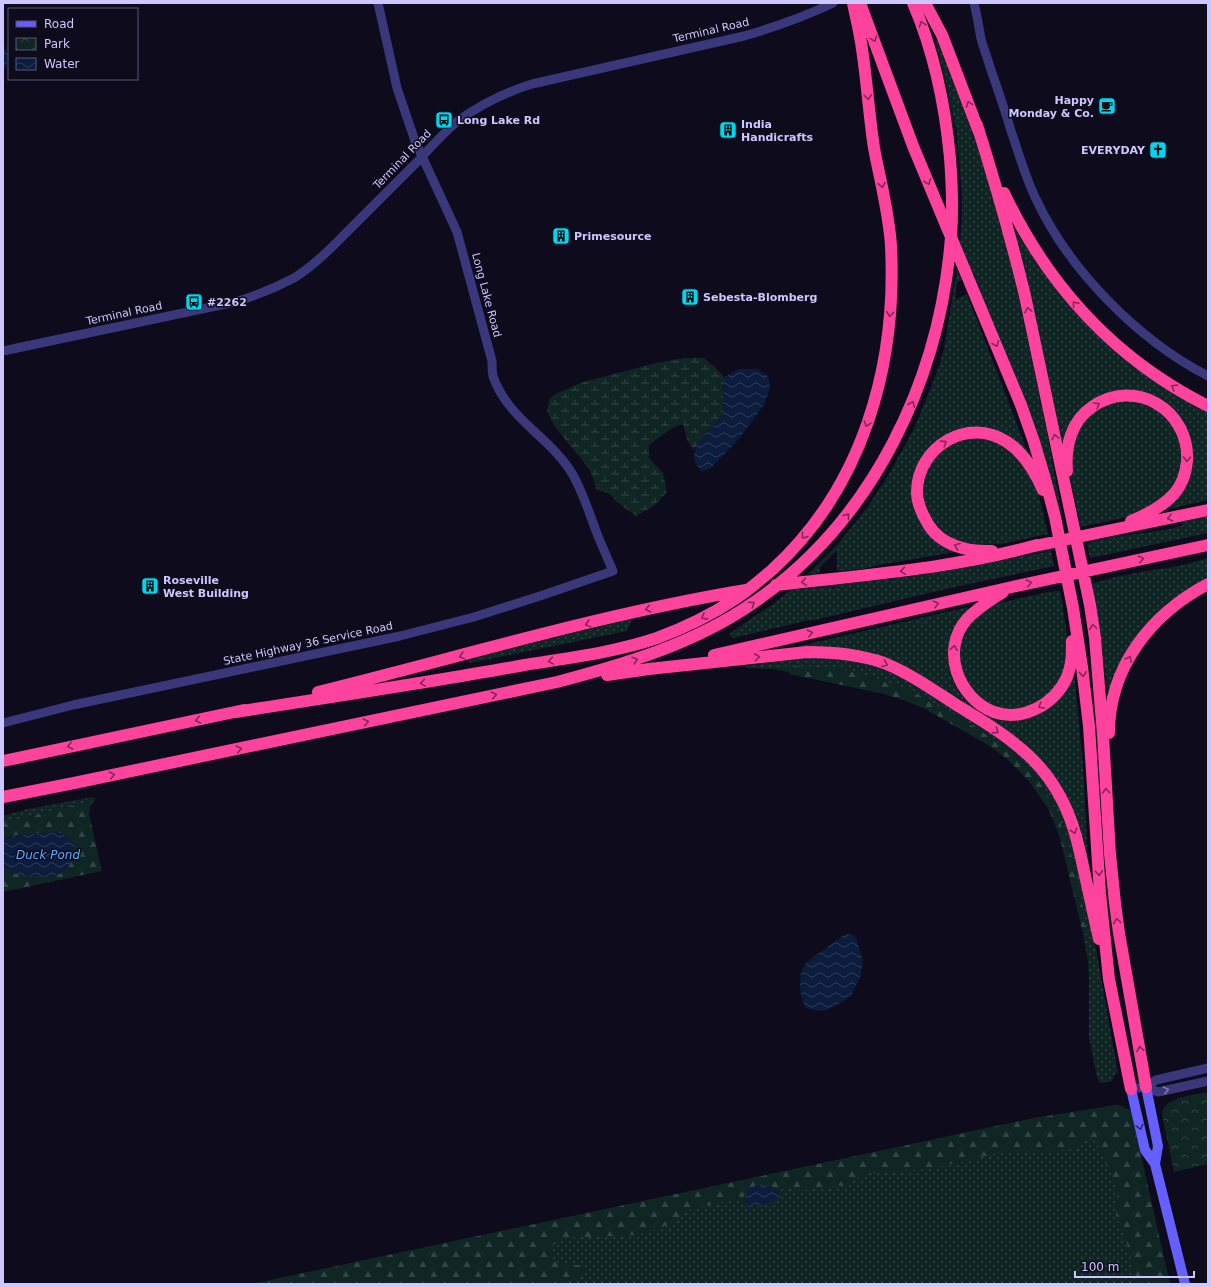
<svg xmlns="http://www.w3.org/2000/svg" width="1211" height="1287" viewBox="0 0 1211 1287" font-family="'DejaVu Sans',sans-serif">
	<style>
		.grass { fill: url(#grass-dots) }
		.forest { fill: url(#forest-firs) }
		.wetland { fill: url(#wetland-marsh) }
		.park { fill: url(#park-crowns) }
		.water { fill: url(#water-waves) }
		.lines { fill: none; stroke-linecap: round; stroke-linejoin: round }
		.tertiary { stroke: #3a377b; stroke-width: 9 }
		.secondary { stroke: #645ffe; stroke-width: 10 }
		.motorway { stroke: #fd439b; stroke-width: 12 }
		.oneway { stroke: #86275c }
		.oneway2 { stroke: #7d78b6 }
		.oneway3 { stroke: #302d76 }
		.labels { text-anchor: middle; stroke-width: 3; stroke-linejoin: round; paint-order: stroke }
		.street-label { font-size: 11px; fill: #cec7ff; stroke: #0e0b1c }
		.poi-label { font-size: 11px; font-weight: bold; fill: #cec7ff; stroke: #0e0b1c; text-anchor: start }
		.water-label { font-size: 12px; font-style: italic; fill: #56affd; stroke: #0e0b1c }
	</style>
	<defs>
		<pattern id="grass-dots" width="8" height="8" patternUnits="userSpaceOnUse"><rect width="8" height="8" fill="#0f2625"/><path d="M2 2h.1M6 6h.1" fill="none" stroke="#314446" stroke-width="1.8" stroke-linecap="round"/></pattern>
		<pattern id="forest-firs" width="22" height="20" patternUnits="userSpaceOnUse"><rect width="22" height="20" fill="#0f2625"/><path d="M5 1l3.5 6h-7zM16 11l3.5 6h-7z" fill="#314446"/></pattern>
		<pattern id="wetland-marsh" width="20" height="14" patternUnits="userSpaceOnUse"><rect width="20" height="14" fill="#0f2625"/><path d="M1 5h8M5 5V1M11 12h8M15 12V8" fill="none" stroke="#314446"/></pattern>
		<pattern id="park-crowns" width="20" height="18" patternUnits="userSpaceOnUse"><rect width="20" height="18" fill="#0f2625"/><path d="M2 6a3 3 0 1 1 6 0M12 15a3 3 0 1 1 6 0" fill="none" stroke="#314446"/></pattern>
		<pattern id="water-waves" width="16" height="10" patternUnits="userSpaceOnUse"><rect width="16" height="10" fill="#0b1c3c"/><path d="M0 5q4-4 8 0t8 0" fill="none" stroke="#2d3c59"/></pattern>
	</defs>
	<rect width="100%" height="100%" fill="#0e0b1c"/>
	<!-- grass -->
	<path class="grass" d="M937 40 959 97 987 174 1007 246 1017 290 1047 432 1062 514H1060L979 289 980 283 976 281 975 275H973L960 244 962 217V194L957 134 946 81 935 41Z
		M1016 231C1043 275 1073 313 1112 348 1119 353 1125 360 1133 365 1156 383 1183 396 1208 411V500L1160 511 1187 478 1174 412 1110 394 1064 442H1061L1014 232Z
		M957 269 962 280 957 282 955 300 967 294 1031 461 1017 445 951 433 912 494 956 552 884 564 862 569 837 571V550L820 567V573L807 575 837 545 866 509 886 479 914 429 937 372 944 349Z
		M1133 400 1162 412 1179 435 1182 465 1177 479 1170 491 1154 504 1127 517 1081 527 1080 519H1079L1070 472 1072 446 1084 419 1106 404Z
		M970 437 999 442 1020 460 1034 484 1039 496 1048 534 1001 544 978 545 957 541 937 529 927 513 922 497V479L939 451Z
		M1208 516V533L1090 558 1087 544C1118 534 1151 534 1182 526V522Z
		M1051 551 1054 566 955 587 810 621 809 620 733 638 730 636V633L773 604 791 590 831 586 833 589 838 585 923 575 953 570Z
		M1208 558V578L1174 598 1165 605 1146 625 1110 693 1108 694 1103 654 1092 584C1120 574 1149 571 1178 566 1188 564 1198 561 1208 558Z
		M1060 591 1066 627 1067 642 1065 660 1062 674 1051 692 1034 704 1017 709H1003L983 702 961 677 959 644 967 624 995 604 1048 592Z
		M968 607 969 609C962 616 955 624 952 634 941 663 954 698 982 712 993 718 1006 718 1018 719L1074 672 1083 766 1087 842 1091 879 1053 779 914 672 799 648V646Z
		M632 619 627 631 470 663 469 660Z
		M822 657 842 659 863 663 891 672 910 681 1007 743 1037 771 1055 798 1063 814 1074 845 1097 954 1118 1073 1115 1074 1112 1081 1100 1083 1097 1077 1089 1037V982L1088 962 1083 934 1086 933 1073 860 1059 818 1045 790 1036 778 1025 765 1011 750 955 715 936 706 923 697 898 686 843 669 829 667H773V669L746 668V666L770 663 769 661 787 658Z
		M93 797 84 803 3 823V816L28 809Z
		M1117 1105 1122 1106 1126 1109H1129L1131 1112 1170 1284H252L1035 1118Z"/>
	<!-- forest -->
	<path class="forest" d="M787 666 829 667 843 669 898 686 923 697 936 706 955 715 1011 750 1025 765 1036 778 1045 790 1059 818 1073 860 1087 930 1086 934H1083L1060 838 1049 810 1028 780 1007 759 988 745 925 709 906 701 884 694 789 674V672L773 669V667Z
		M93 797 96 799 90 806 89 814 102 871 3 892V866L14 873 26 875 42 876 67 868 73 860 74 847 58 832 17 835 11 836 3 840V823L84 803Z
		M1117 1105 1122 1106 1126 1109H1129L1131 1112 1170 1284H1136L1131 1258 1125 1237 1116 1215 1118 1194 1113 1178 1101 1154 1097 1142 1091 1138 1082 1140 1075 1148 1066 1150 1035 1153 1009 1150 969 1160 927 1169 870 1173 844 1185 799 1191 787 1188 778 1190 770 1187 746 1192 741 1201H726L692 1209 659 1229 636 1235 561 1238 551 1247 553 1260 563 1265H584L586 1272 564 1284H252L1035 1118Z"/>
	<!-- wetland -->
	<path class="wetland" d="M684 358H704L715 367 724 377 723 415 706 432 694 450 687 440 683 424 672 428 649 445V458L663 473 667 492 654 506 636 516 622 506 608 493 597 490 590 470 555 427 547 411 549 400 555 394 583 382 656 363Z"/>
	<!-- park -->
	<path class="park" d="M1208 1092V1164L1174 1172 1162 1114C1163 1097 1195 1095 1208 1092Z"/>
	<!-- water -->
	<path class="water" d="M3 44C10 55 8 62 3 73Z
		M740 369H758L768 376 770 388 764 405 739 439 710 469 702 471C700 469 697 466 696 464 687 448 713 425 723 415L724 377Z
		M58 832C63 834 68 836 71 840 80 852 69 871 57 875 48 878 22 877 13 873 10 871 6 868 3 866V840L5 839 17 835Z
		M847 934 853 935 856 938 863 960 861 975 851 996 836 1006 824 1011H818L806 1008C799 997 797 973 806 963 812 957 820 953 826 948 833 943 839 937 847 934Z
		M758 1185C766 1185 775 1187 780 1194V1197C770 1205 757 1208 745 1205 744 1200 747 1196 746 1192L752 1187Z"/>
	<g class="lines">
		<!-- tertiary -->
		<path class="tertiary" d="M974 3C977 15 979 27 981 39 984 49 988 60 991 70 998 90 1005 110 1011 131 1019 153 1025 177 1036 199 1069 270 1138 340 1208 376
			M3 351 235 302C255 296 275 288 294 278 315 265 332 247 349 230 372 207 395 184 418 161 431 147 444 132 459 120 482 104 506 92 532 84L744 36C775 27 804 17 833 3
			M3 723 73 705 400 636 474 617 543 595 613 571C607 557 601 544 596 531 589 512 583 493 573 475 552 438 507 419 493 376 492 372 492 366 492 361L457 232 415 141 397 88 378 3
			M1146 1087 1156 1080 1208 1068
			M1131 1089 1146 1087 1158 1092 1208 1081"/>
		<!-- secondary -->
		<path class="secondary" d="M1146 1087 1158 1146 1155 1164
			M1131 1089 1145 1150 1155 1164 1185 1284"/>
		<!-- motorway -->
		<path class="motorway" d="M860 3 913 146 1021 405 1034 442 1045 479 1055 517 1073 608 1082 667 1089 726 1100 893 1109 979 1131 1089
			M925 3 942 35 979 132
			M977 125C995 182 1011 238 1025 296L1090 605 1095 638 1103 735 1110 854 1115 903 1119 933 1146 1087
			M1004 193C1048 286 1116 360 1208 406
			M1067 471C1065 447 1071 421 1092 407 1135 377 1190 410 1187 461 1186 472 1182 485 1174 494 1163 506 1146 515 1131 521
			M1030 547 1208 510
			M992 551C969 552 941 546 928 524 922 514 917 504 917 492 917 447 968 416 1007 442 1024 453 1035 472 1043 490
			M776 585C863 575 952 569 1037 545
			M1003 592C991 600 977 608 967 619 940 650 958 698 994 712 1023 722 1055 704 1067 677 1072 665 1072 653 1072 641
			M714 655 1012 587 1208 545
			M607 675 649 669 807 652C833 652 859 654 884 663 909 673 932 689 955 704 974 716 998 729 1015 744 1035 759 1052 780 1063 802 1074 824 1079 847 1084 871 1089 894 1094 916 1099 939
			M318 692C460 657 601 614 746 590
			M236 712C330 697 425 683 519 666 565 658 613 653 657 638 684 628 711 615 735 599 748 591 760 580 772 570 863 487 897 366 891 246 889 213 880 180 874 148 869 115 867 82 862 49 860 33 856 18 853 3
			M1109 733C1109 667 1151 614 1208 584
			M3 761 244 710
			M3 797 74 783 557 682C625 664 694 644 753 603 873 521 940 380 951 237 953 211 952 184 950 158 945 104 934 52 913 3"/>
	</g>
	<!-- one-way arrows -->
	<defs><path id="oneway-chevron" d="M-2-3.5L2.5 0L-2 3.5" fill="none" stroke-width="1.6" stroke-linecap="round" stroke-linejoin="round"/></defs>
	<g class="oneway">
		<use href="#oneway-chevron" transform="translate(922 24) rotate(-109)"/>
		<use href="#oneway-chevron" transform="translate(874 39) rotate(70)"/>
		<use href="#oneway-chevron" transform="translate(868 97) rotate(83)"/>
		<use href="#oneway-chevron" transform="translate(969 104) rotate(-110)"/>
		<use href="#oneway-chevron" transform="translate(928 182) rotate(68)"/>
		<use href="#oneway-chevron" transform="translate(882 185) rotate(79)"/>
		<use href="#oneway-chevron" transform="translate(1075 304) rotate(-131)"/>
		<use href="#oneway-chevron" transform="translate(1028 310) rotate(-102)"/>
		<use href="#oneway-chevron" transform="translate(890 314) rotate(96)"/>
		<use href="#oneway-chevron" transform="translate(996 344) rotate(68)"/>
		<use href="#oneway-chevron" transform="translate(1174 387) rotate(-148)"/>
		<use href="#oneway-chevron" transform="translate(912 404) rotate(-68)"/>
		<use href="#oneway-chevron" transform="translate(1097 405) rotate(-30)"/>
		<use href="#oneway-chevron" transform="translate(867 424) rotate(108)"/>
		<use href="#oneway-chevron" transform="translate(1055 437) rotate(-102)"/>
		<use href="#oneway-chevron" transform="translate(944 443) rotate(-33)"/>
		<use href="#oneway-chevron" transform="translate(1187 459) rotate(91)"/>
		<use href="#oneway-chevron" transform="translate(847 516) rotate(-52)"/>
		<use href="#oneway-chevron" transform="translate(1170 518) rotate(168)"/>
		<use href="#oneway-chevron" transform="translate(804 536) rotate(129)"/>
		<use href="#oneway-chevron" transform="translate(957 546) rotate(-159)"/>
		<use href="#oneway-chevron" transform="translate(1141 559) rotate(-12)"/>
		<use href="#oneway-chevron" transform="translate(903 571) rotate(172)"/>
		<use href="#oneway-chevron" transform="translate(804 582) rotate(173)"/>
		<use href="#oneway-chevron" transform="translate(1029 583) rotate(-12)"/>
		<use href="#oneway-chevron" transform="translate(752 604) rotate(-34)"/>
		<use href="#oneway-chevron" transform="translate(936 604) rotate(-13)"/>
		<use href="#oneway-chevron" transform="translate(648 609) rotate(168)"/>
		<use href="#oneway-chevron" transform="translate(704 617) rotate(151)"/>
		<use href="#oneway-chevron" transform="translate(588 624) rotate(165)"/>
		<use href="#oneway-chevron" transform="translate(1093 627) rotate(-98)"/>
		<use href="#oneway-chevron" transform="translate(810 633) rotate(-13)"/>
		<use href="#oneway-chevron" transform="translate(954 648) rotate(-83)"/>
		<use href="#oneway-chevron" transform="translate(462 656) rotate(165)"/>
		<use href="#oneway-chevron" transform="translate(757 657) rotate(-7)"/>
		<use href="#oneway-chevron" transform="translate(1129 659) rotate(-61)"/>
		<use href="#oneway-chevron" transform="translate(635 660) rotate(-18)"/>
		<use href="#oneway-chevron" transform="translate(551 661) rotate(170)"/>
		<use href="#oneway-chevron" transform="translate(885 664) rotate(21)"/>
		<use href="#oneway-chevron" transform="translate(1083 674) rotate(84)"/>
		<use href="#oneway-chevron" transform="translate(423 683) rotate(171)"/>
		<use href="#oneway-chevron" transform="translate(494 695) rotate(-12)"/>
		<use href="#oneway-chevron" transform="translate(1041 706) rotate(149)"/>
		<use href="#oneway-chevron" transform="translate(198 720) rotate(168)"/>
		<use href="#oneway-chevron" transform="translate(366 722) rotate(-12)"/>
		<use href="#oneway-chevron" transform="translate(996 731) rotate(33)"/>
		<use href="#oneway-chevron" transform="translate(70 746) rotate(168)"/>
		<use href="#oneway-chevron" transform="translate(239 749) rotate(-12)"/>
		<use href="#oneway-chevron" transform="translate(112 775) rotate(-12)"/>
		<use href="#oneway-chevron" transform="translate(1106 791) rotate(-93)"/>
		<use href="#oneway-chevron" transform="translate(1074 831) rotate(72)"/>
		<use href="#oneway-chevron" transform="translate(1099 873) rotate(85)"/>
		<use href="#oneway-chevron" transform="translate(1117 921) rotate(-98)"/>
		<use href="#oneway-chevron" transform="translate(1140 1049) rotate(-101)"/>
	</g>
	<use class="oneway2" href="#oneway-chevron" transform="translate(1166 1090) rotate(-12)"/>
	<use class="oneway3" href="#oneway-chevron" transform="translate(1140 1127) rotate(77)"/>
	<!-- icons -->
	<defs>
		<symbol id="cafe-square" viewBox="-11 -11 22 22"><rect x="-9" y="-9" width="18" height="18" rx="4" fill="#02d6ef" stroke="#0e0b1c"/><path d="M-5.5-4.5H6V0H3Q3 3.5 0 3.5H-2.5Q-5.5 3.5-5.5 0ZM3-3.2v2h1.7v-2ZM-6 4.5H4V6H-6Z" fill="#111"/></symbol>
		<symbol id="bus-square" viewBox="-11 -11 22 22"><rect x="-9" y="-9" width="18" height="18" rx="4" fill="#02d6ef" stroke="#0e0b1c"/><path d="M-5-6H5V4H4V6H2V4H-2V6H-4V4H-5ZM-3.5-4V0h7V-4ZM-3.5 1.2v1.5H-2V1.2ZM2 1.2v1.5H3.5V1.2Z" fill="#111"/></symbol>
		<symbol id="building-square" viewBox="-11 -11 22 22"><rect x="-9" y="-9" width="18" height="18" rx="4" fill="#02d6ef" stroke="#0e0b1c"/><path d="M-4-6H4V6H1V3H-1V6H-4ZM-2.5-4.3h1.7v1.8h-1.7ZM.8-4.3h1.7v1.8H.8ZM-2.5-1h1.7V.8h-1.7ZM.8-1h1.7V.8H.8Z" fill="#111"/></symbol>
		<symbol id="church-square" viewBox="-11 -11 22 22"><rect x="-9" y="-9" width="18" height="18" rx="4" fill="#02d6ef" stroke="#0e0b1c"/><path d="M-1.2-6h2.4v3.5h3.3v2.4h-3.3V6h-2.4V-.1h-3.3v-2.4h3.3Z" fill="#111"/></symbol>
	</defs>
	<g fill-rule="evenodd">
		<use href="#cafe-square" x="1097" y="96" width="20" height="20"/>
		<use href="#bus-square" x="434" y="110" width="20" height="20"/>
		<use href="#building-square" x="718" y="120" width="20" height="20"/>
		<use href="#church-square" x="1148" y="140" width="20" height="20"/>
		<use href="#building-square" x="551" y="226" width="20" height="20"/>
		<use href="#building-square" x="680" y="287" width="20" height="20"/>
		<use href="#bus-square" x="184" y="292" width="20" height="20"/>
		<use href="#building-square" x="140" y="576" width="20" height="20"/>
	</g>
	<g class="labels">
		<!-- street labels -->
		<g class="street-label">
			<text transform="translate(711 30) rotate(-13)" y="4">Terminal Road</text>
			<text transform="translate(402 159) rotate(-46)" y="4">Terminal Road</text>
			<text transform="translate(487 295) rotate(75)" y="4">Long Lake Road</text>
			<text transform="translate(124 313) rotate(-12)" y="4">Terminal Road</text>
			<text transform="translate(308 643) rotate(-12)" y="4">State Highway 36 Service Road</text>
		</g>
		<!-- poi labels -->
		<g class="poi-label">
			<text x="1094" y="104" text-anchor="end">Happy<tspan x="1094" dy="13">Monday &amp; Co.</tspan></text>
			<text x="457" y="124">Long Lake Rd</text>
			<text x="741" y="128">India<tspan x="741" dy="13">Handicrafts</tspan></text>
			<text x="1145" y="154" text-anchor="end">EVERYDAY</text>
			<text x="574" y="240">Primesource</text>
			<text x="703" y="301">Sebesta-Blomberg</text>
			<text x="207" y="306">#2262</text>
			<text x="163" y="584">Roseville<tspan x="163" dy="13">West Building</tspan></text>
		</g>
		<!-- water labels -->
		<g class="water-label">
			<text x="48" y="859">Duck Pond</text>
		</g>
	</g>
	<!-- border -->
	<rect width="1211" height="1287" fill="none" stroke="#cec7ff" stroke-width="8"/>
	<!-- legend -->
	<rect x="8" y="8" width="130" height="72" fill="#0e0b1c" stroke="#5b5677"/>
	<rect x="16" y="21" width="20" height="6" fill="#645ffe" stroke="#5b5677"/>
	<text x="44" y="28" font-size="12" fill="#cec7ff">Road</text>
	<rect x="16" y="38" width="20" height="12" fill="url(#park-crowns)" stroke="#5b5677"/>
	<text x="44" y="48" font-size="12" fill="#cec7ff">Park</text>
	<rect x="16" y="58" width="20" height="12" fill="url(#water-waves)" stroke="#5b5677"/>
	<text x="44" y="68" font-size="12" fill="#cec7ff">Water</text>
	<!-- scale -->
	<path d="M1075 1271v6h119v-6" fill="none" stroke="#cec7ff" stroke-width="2"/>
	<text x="1081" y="1271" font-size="12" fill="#cec7ff" stroke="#0e0b1c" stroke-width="3" paint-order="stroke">100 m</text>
</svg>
